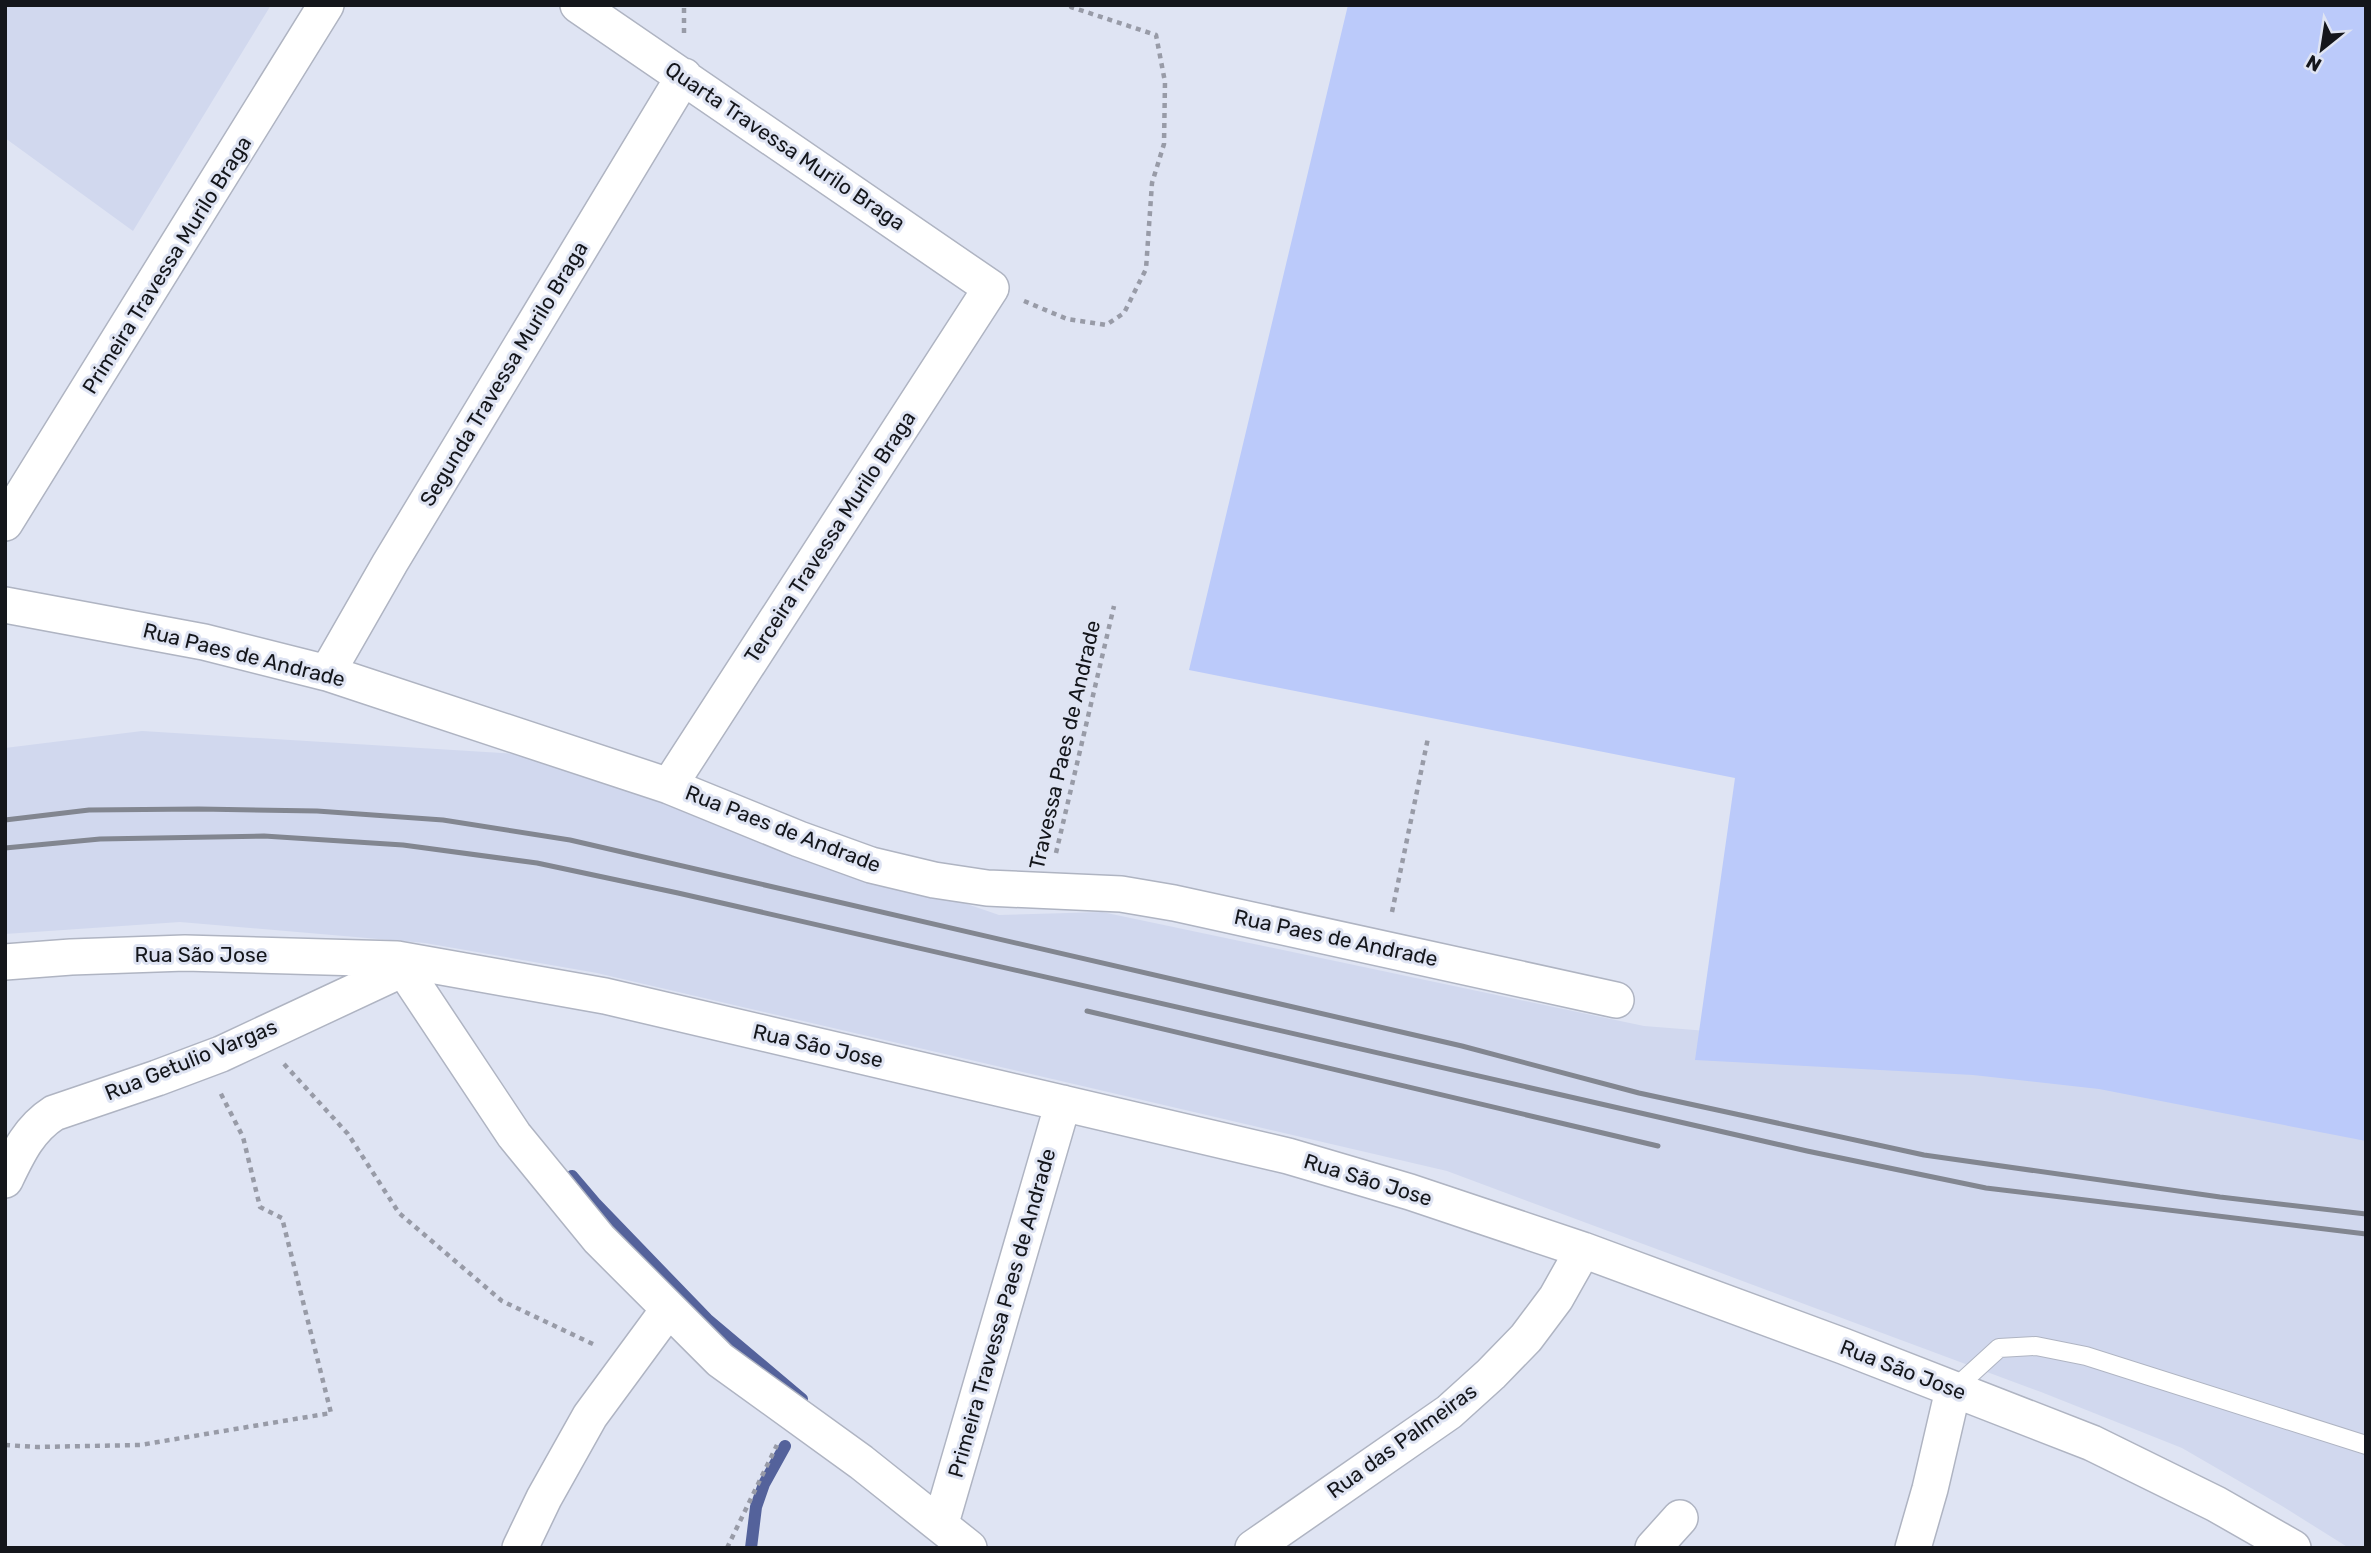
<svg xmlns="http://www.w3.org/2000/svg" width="2371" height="1553" viewBox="0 0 2371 1553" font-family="Rubik,sans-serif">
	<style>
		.built { fill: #d1d8ee }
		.green { fill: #bbcafa }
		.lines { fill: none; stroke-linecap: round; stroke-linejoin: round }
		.stream { stroke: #54629b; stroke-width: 12 }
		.lane-casing { stroke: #afb4c2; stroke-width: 20 }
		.street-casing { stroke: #afb4c2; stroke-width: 38 }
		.path { stroke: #989ba7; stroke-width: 4.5; stroke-dasharray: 5 5; stroke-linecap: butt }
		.lane { stroke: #fff; stroke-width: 18 }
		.street { stroke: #fff; stroke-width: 35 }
		.rail { stroke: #828690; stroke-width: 5 }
		.labels { text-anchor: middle; stroke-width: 6; stroke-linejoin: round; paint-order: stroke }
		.street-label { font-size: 21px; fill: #14161b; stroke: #dfe4f3 }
	</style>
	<rect width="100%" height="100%" fill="#dfe4f3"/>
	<!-- built -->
	<path class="built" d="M5 5H271L133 231 5 138Z
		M142 731 533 755 999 915 1102 912 1644 1026 2124 1064 2366 1110V1548H2349L2282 1506 2182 1448 2041 1392 1447 1171 597 973 425 943 180 922 5 934V748Z"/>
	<!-- green -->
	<path class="green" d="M1348 5H2366V1141L2099 1089 1973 1075 1695 1060 1735 778 1189 670Z"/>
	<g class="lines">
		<!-- stream -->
		<path class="stream" d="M572 1176 595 1203 707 1319 802 1399
			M751 1548 756 1507 764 1484 785 1446"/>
		<defs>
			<path id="lane" d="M1953 1390 1999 1348 2036 1346 2086 1356 2366 1445"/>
			<path id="street" d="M578 5 991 288 669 786
				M5 523 326 5
				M5 605 204 642 327 673 669 786 799 839 871 865 934 880 987 888 1121 894 1174 903 1616 1000
				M327 673 390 563 684 76
				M397 959 514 1135 599 1239 720 1360 861 1462 969 1548
				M5 962 71 957 185 953 397 959 605 996 1288 1156 1410 1192 1583 1250 1843 1346 2092 1443 2216 1504 2293 1548
				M5 1180C18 1153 29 1129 54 1113L157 1078 221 1054 403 969
				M941 1523 1063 1103
				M520 1548 544 1498 590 1416 668 1310
				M1253 1548 1449 1412 1491 1374 1526 1338 1556 1298 1583 1250
				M1653 1548 1680 1518
				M1913 1548 1930 1489 1953 1390"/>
		</defs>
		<!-- lane casing -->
		<use href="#lane" class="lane-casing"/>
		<!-- street casing -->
		<use href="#street" class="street-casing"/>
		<!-- path -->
		<path class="path" d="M684 33V5
			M1024 301 1067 319 1106 325 1124 313 1146 269 1152 183 1164 144 1165 82 1156 35 1071 7V5
			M1056 853 1114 606
			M1392 912 1428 738
			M284 1064 348 1134 399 1213 502 1301 597 1346
			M5 1445 37 1447 140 1445 331 1413 282 1218 260 1207 243 1137 220 1092
			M727 1548 777 1445"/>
		<!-- lane -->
		<use href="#lane" class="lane"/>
		<!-- street -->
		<use href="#street" class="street"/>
		<!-- rail -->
		<path class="rail" d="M5 820 89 810 199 809 317 811 443 820 570 840 1462 1046 1639 1093 1924 1155 2220 1197 2366 1214
			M5 848 100 839 264 836 403 845 537 863 678 893 1807 1151 1986 1188 2366 1234
			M1087 1011 1658 1146"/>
	</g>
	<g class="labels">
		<!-- street labels -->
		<g class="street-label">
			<text transform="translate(785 146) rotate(34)" y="7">Quarta Travessa Murilo Braga</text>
			<text transform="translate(167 265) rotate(-58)" y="7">Primeira Travessa Murilo Braga</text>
			<text transform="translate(504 374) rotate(-59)" y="7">Segunda Travessa Murilo Braga</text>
			<text transform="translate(830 537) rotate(-57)" y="7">Terceira Travessa Murilo Braga</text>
			<text transform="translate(244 655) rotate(14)" y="7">Rua Paes de Andrade</text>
			<text transform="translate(1065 745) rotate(-77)" y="7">Travessa Paes de Andrade</text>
			<text transform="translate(783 829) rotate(21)" y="7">Rua Paes de Andrade</text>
			<text transform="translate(1336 938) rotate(12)" y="7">Rua Paes de Andrade</text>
			<text x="201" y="962">Rua São Jose</text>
			<text transform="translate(818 1046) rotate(13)" y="7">Rua São Jose</text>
			<text transform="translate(191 1060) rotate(-22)" y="7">Rua Getulio Vargas</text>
			<text transform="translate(1368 1180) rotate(17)" y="7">Rua São Jose</text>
			<text transform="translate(1002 1313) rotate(-74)" y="7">Primeira Travessa Paes de Andrade</text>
			<text transform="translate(1903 1370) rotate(21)" y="7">Rua São Jose</text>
			<text transform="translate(1402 1441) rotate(-36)" y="7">Rua das Palmeiras</text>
		</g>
	</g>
	<!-- border -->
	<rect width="2371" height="1553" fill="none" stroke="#14161b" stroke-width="14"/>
	<!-- north arrow -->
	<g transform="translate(2322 49) rotate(210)" stroke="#dfe4f3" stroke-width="5" paint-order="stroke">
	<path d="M0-5L12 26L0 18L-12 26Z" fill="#14161b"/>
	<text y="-10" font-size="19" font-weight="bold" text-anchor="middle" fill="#14161b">N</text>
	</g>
</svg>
